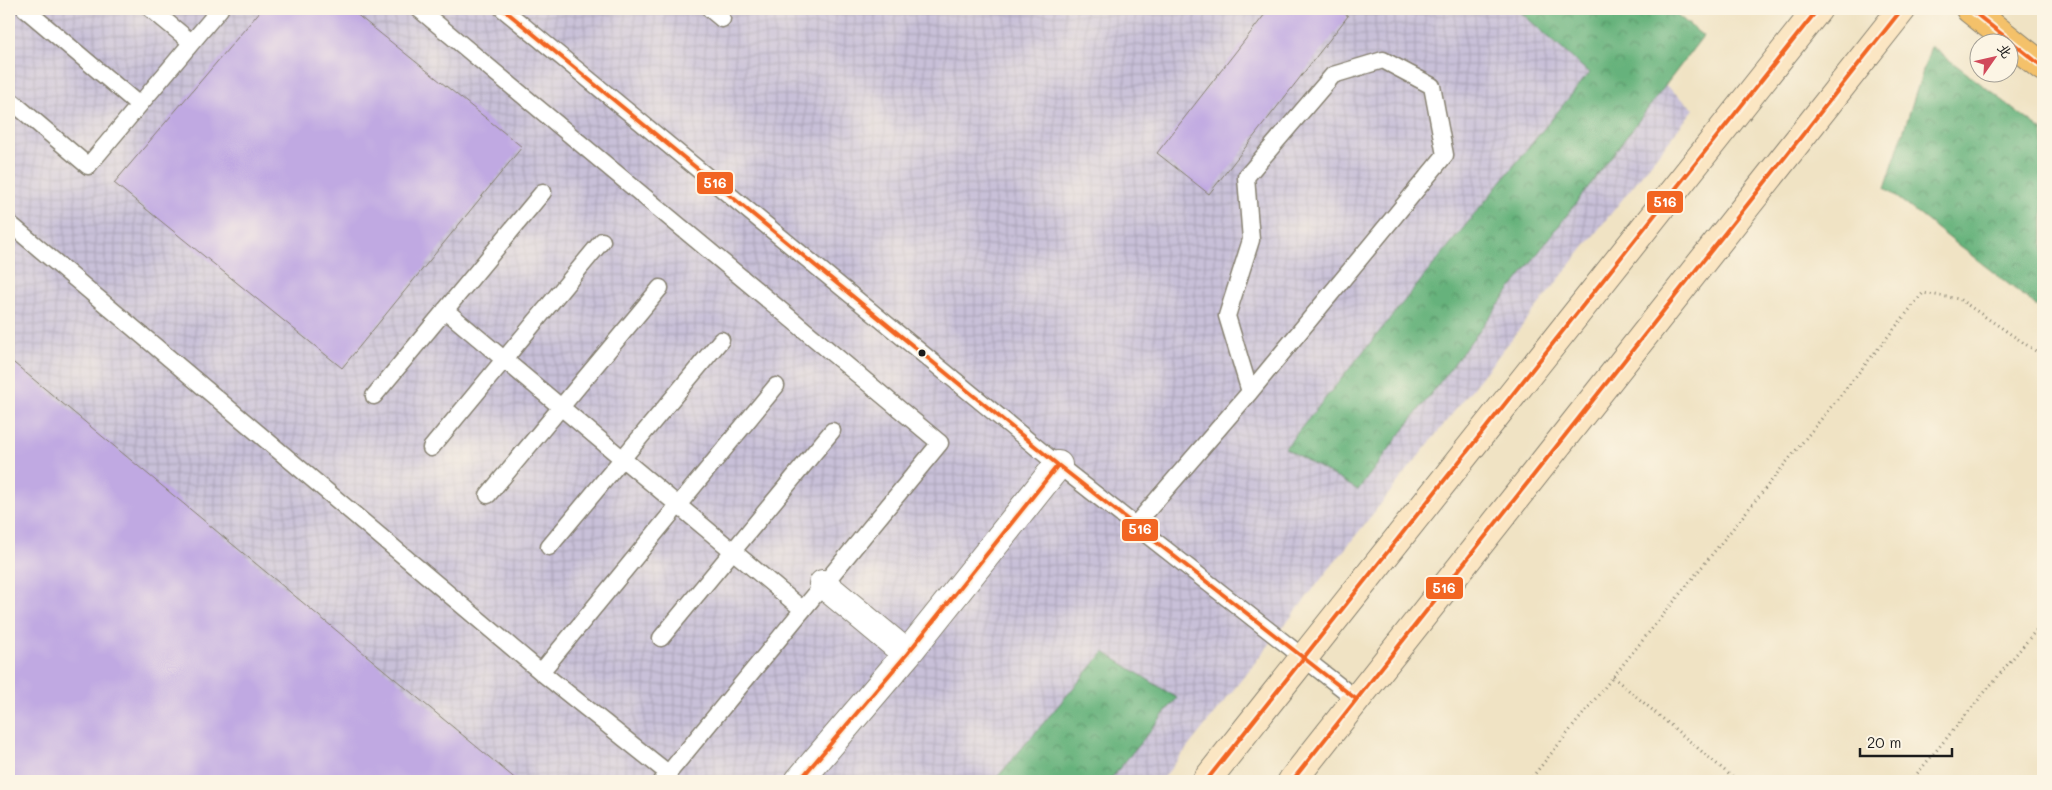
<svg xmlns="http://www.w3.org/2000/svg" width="2052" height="790" viewBox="0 0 2052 790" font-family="Mali,'LXGW WenKai TC',sans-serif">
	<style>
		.industrial { fill: url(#industrial-grid) }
		.forest { fill: url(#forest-crowns); stroke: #41674c }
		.building { fill: #c0a9e2 }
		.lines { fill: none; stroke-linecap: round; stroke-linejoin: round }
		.service-casing { stroke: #868070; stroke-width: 19 }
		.minor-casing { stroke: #868070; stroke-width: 30 }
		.secondary-casing { stroke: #868070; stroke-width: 30 }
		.primary-casing { stroke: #868070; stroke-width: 30 }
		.path { stroke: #868070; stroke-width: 3; stroke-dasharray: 1 4; stroke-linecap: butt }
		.service { stroke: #fff; stroke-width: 16 }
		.minor { stroke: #fff; stroke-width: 28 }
		.secondary { stroke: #fbe6c3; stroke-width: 28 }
		.primary { stroke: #f4c16a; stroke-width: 28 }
		.bus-1-casing { stroke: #fcf5e5; stroke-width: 8 }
		.bus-1 { stroke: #f26522; stroke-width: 4 }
		.bus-dot { fill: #1c1c1c; stroke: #fcf5e5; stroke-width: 2 }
		.line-badge { stroke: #fcf5e5; stroke-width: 2 }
		.badge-label { font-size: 14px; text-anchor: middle; font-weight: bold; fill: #fff }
	</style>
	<defs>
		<pattern id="industrial-grid" width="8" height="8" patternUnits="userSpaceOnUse" patternTransform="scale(1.25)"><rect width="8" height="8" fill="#c8c0d8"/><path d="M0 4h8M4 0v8" fill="none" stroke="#aba4b9"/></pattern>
		<pattern id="forest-crowns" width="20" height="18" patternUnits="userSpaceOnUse" patternTransform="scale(1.25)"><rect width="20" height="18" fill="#66b27b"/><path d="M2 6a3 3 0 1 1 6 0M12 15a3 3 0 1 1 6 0" fill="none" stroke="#539064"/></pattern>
	</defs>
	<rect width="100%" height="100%" fill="#fcf5e5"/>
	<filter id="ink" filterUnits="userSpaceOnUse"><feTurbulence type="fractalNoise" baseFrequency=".02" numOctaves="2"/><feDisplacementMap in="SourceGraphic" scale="10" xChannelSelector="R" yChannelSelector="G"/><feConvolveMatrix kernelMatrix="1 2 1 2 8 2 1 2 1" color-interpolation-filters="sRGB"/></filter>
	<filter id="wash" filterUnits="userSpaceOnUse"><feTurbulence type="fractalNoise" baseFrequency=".0096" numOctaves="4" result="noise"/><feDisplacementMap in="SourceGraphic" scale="20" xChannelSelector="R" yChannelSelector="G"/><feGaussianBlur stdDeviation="1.12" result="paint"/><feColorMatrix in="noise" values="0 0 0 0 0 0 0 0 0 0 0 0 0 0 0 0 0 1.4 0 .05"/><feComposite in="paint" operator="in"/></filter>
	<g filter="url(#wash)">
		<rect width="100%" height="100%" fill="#f0e3c4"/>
		<!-- industrial -->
		<path class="industrial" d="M9 9H1575L1694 109 1161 781H9Z"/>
		<!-- forest -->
		<path class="forest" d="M1517 9H1670L1703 36 1358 490 1285 448 1589 73Z
			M1931 46 2043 131V311L1885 188Z
			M1104 652 1177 698 1109 781H994Z"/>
		<g id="blocks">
			<!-- building -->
			<path class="building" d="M262 9H350L522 147 342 368 114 183Z
				M1269 9H1338L1348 16 1209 194 1157 153Z
				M9 359 518 781H9Z"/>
		</g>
	</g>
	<g filter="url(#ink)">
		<use href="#blocks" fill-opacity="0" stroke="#868070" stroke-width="1"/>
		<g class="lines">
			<defs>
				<path id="service" d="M25 9 139 105
					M151 9 191 42
					M419 9 940 443 662 781
					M503 9 1058 465 1356 699
					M710 9 722 19
					M9 99 88 166 220 9
					M9 223 541 672 669 774
					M445 310 802 609
					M374 396 543 192
					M431 448 602 241
					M488 495 660 288
					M1136 524 1250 392 1445 155 1432 86 1383 60 1333 75 1246 177 1251 240 1227 316 1250 392
					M549 547 721 340
					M661 638 832 431
					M541 672 776 386"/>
				<path id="minor" d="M823 584 907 654
					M799 781 907 654 1058 465"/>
				<path id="secondary" d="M1206 781 1818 9
					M1292 781 1902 9"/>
				<path id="primary" d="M1970 9 2043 67"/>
			</defs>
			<!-- service casing -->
			<use href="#service" class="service-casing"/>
			<!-- minor casing -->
			<use href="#minor" class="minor-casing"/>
			<!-- secondary casing -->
			<use href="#secondary" class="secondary-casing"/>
			<!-- primary casing -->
			<use href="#primary" class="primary-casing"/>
			<!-- path -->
			<path class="path" d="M1613 677 1737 781
				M1529 781 1923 293 1959 299 2043 356
				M1911 781 2043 622"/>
			<!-- service -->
			<use href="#service" class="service"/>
			<!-- minor -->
			<use href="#minor" class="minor"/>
			<!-- secondary -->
			<use href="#secondary" class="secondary"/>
			<!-- primary -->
			<use href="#primary" class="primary"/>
			<defs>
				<path id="bus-1" d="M503 9 1058 465 1356 699
					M1970 9 2043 67
					M799 781 907 654 1058 465
					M1206 781 1818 9
					M1292 781 1902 9"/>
			</defs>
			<!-- bus-1 casing -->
			<use href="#bus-1" class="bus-1-casing"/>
			<!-- bus-1 -->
			<use href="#bus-1" class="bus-1"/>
		</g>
	</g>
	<!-- markers -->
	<circle class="bus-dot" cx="922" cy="353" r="4.5"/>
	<g class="line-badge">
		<rect x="696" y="171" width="38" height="24" rx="5" fill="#f26522"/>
		<rect x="1646" y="190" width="38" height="24" rx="5" fill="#f26522"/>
		<rect x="1121" y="518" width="38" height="24" rx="5" fill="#f26522"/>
		<rect x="1425" y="576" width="39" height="24" rx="5" fill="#f26522"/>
	</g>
	<g class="badge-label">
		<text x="715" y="188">516</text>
		<text x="1665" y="207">516</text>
		<text x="1140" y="534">516</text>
		<text x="1444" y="593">516</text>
	</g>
	<!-- margin -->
	<rect width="2052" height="790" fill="none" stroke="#fcf5e5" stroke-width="30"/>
	<!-- north arrow -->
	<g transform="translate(1994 58) rotate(56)"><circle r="24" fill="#fcf5e5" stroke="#a29e95"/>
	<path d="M0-4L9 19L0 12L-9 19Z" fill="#d1495b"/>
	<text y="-8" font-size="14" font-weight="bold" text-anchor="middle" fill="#1c1c1c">北</text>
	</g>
	<!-- scale -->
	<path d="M1860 748v8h92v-8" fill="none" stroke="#1c1c1c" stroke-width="2.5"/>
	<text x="1867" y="748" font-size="15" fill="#1c1c1c" stroke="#fcf5e5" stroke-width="4" paint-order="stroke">20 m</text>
</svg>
